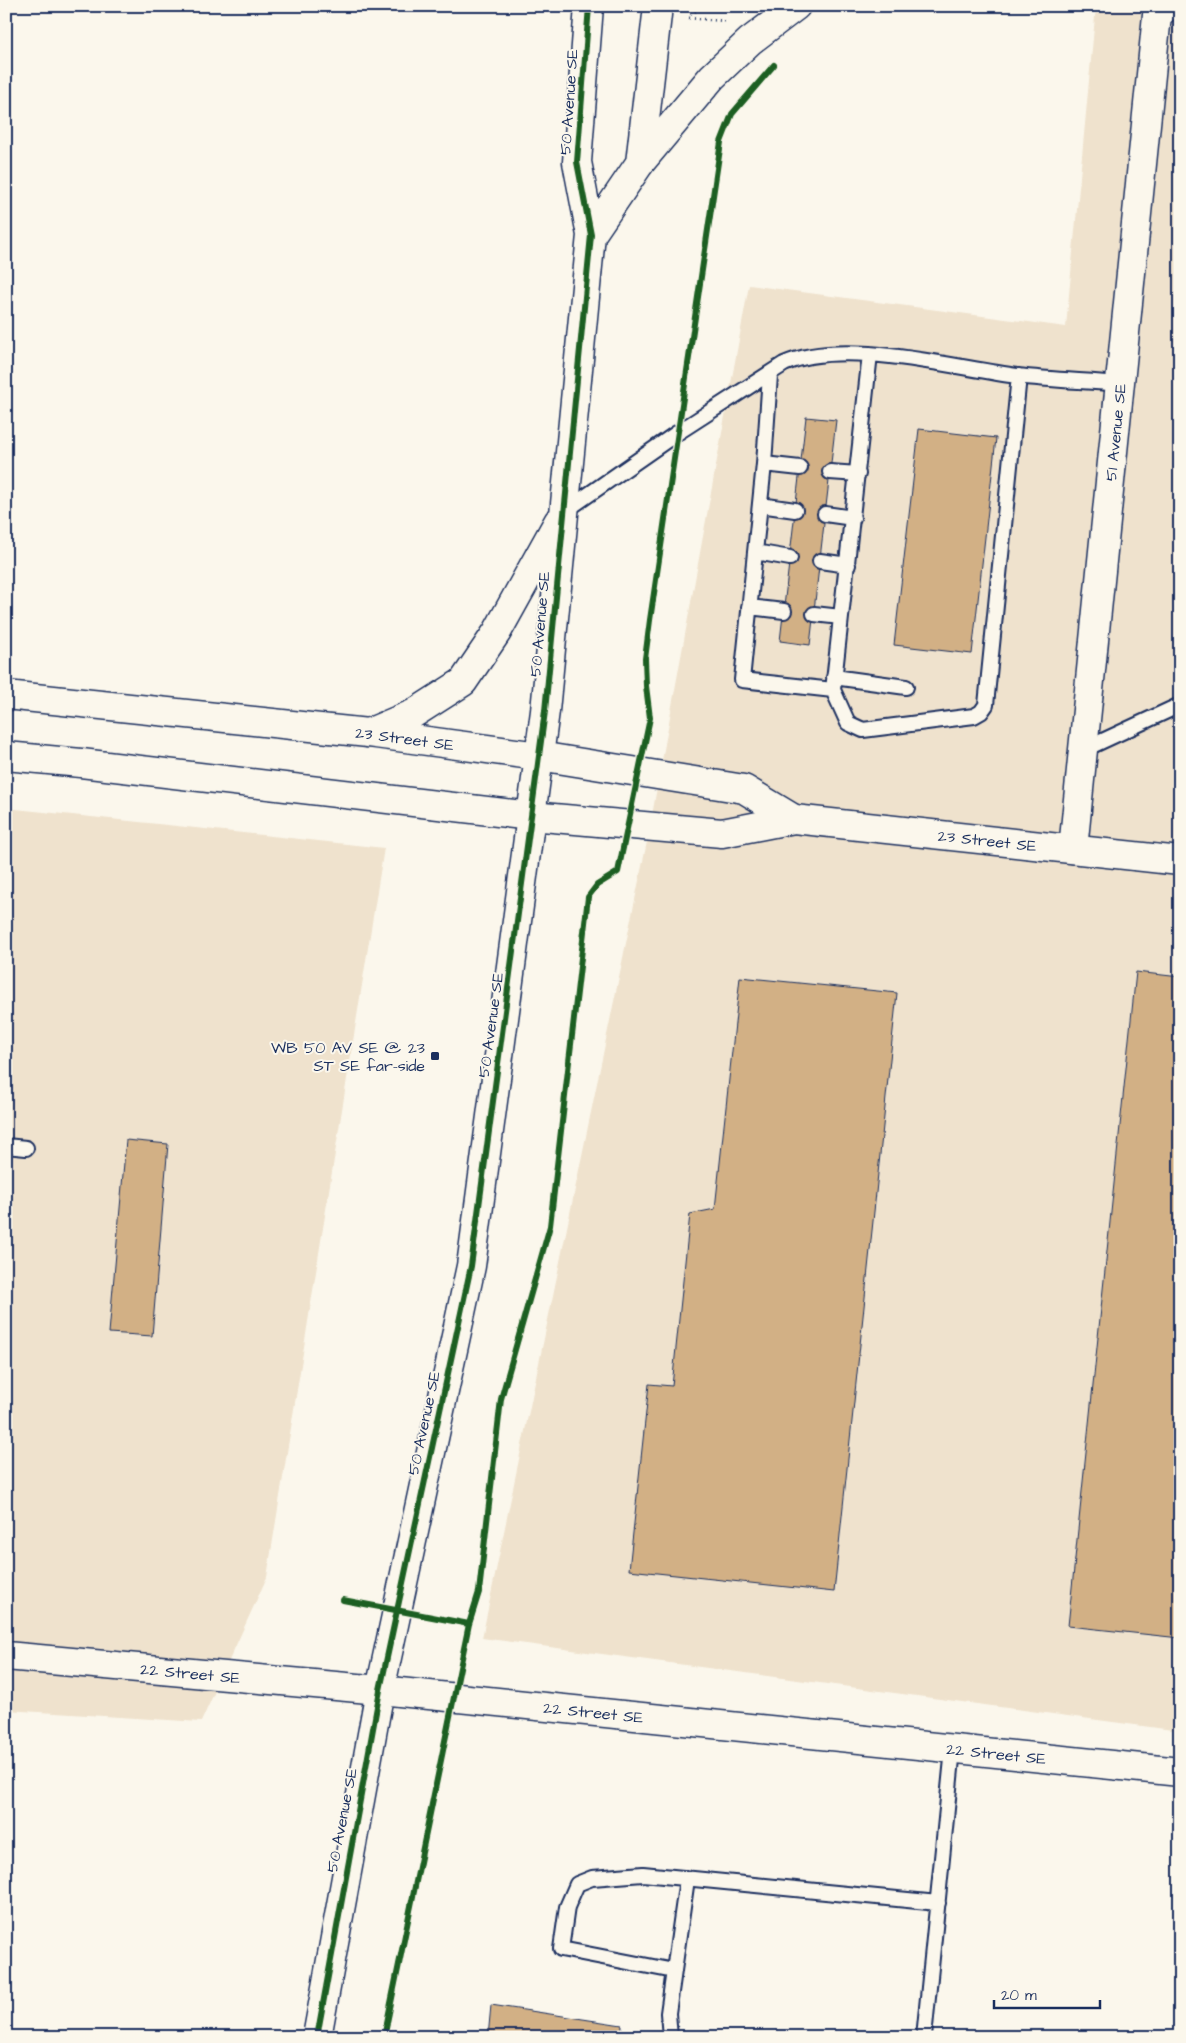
<svg xmlns="http://www.w3.org/2000/svg" width="1186" height="2043" viewBox="0 0 1186 2043" font-family="'Architects Daughter',sans-serif">
	<style>
		.built { fill: #efe2cd }
		.building { fill: #d2b085; stroke: #1b2f5e }
		.lines { fill: none; stroke-linecap: round; stroke-linejoin: round }
		.service-casing { stroke: #1b2f5e; stroke-width: 18 }
		.minor-casing { stroke: #1b2f5e; stroke-width: 31 }
		.tertiary-casing { stroke: #1b2f5e; stroke-width: 31 }
		.primary-casing { stroke: #1b2f5e; stroke-width: 31 }
		.path { stroke: #1b2f5e; stroke-width: 3; stroke-dasharray: 1 4; stroke-linecap: butt }
		.service { stroke: #fbf7ec; stroke-width: 14 }
		.minor { stroke: #fbf7ec; stroke-width: 28 }
		.tertiary { stroke: #fbf7ec; stroke-width: 28 }
		.primary { stroke: #fbf7ec; stroke-width: 28 }
		.cycleway-casing { stroke: #fbf7ec; stroke-width: 9 }
		.cycleway { stroke: #1b5e20; stroke-width: 6 }
		.poi-dot { fill: #1b2f5e; stroke: #fbf7ec; stroke-width: 2 }
		.labels { text-anchor: middle; stroke-width: 4; stroke-linejoin: round; paint-order: stroke }
		.street-label { font-size: 16px; fill: #1b2f5e; stroke: #fbf7ec }
		.poi-label { font-size: 16px; fill: #1b2f5e; stroke: #fbf7ec; text-anchor: end }
	</style>
	<rect width="100%" height="100%" fill="#fbf7ec"/>
	<filter id="ink" filterUnits="userSpaceOnUse"><feTurbulence type="fractalNoise" baseFrequency=".02" numOctaves="2"/><feDisplacementMap in="SourceGraphic" scale="10" xChannelSelector="R" yChannelSelector="G"/><feConvolveMatrix kernelMatrix="1 2 1 2 8 2 1 2 1" color-interpolation-filters="sRGB"/></filter>
	<g filter="url(#ink)">
		<!-- built -->
		<path class="built" d="M1096 6H1180V1731L482 1638 648 837 749 285 1066 327Z
			M6 808 384 848 267 1577 201 1722 6 1710Z"/>
		<!-- building -->
		<path class="building" d="M806 417 836 420 810 645 780 641Z
			M919 429 996 438 972 654 894 645Z
			M1136 972 1180 977V1638L1068 1626Z
			M740 977 897 993 834 1592 629 1570 649 1384 672 1386 690 1214 715 1209Z
			M126 1140 168 1144 152 1336 109 1333Z
			M491 2005 622 2025 621 2037H488Z"/>
		<g class="lines">
			<defs>
				<path id="service" d="M870 354 833 690 848 723 863 730 974 716 981 712 986 705 1019 376
					M770 375 764 464 742 680 833 690
					M764 464 800 468
					M830 472 858 474
					M760 505 795 510
					M565 511 677 433 784 364C842 337 954 368 1017 376 1051 380 1086 381 1120 384
					M825 514 853 518
					M755 552 790 558
					M820 561 848 565
					M749 607 784 611
					M814 614 841 617
					M834 677 906 687
					M1083 750 1180 705
					M6 1146 26 1148
					M674 1971 561 1949 567 1907 577 1884 592 1878 643 1874 938 1903
					M670 2037 668 2013 687 1879
					M924 2037 953 1749"/>
				<g id="minor">
					<path id="s1" d="M6 695 368 733 539 756 744 789 794 819"/>
					<path id="s2" d="M6 756 81 763 531 816 722 833 794 819 1180 861"/>
					<path id="s3" d="M1073 849 1157 15 1168 6"/>
					<path id="s4" d="M6 1656 380 1690 1180 1772"/>
				</g>
				<path id="tertiary" d="M591 235 640 163 658 6
					M368 733 413 714 463 682 497 632 558 522
					M317 2037 380 1690 471 1266 545 711 591 235 577 162 589 6"/>
				<path id="primary" d="M640 163 712 77 750 41 796 6"/>
			</defs>
			<!-- service casing -->
			<use href="#service" class="service-casing"/>
			<!-- minor casing -->
			<use href="#minor" class="minor-casing"/>
			<!-- tertiary casing -->
			<use href="#tertiary" class="tertiary-casing"/>
			<!-- primary casing -->
			<use href="#primary" class="primary-casing"/>
			<!-- path -->
			<path class="path" d="M691 15 701 6
				M689 18 725 21"/>
			<!-- service -->
			<use href="#service" class="service"/>
			<!-- minor -->
			<use href="#minor" class="minor"/>
			<!-- tertiary -->
			<use href="#tertiary" class="tertiary"/>
			<!-- primary -->
			<use href="#primary" class="primary"/>
			<defs>
				<path id="cycleway" d="M343 1600 469 1624 384 2037
					M469 1624 479 1592 501 1399 550 1226 588 897 597 885 618 872 650 718 646 686 645 659 650 620 721 142 732 114 774 65
					M317 2037 380 1690 471 1266 545 711 591 235 577 162 589 6"/>
			</defs>
			<!-- cycleway casing -->
			<use href="#cycleway" class="cycleway-casing"/>
			<!-- cycleway -->
			<use href="#cycleway" class="cycleway"/>
		</g>
	</g>
	<!-- markers -->
	<rect class="poi-dot" x="430" y="1051" width="10" height="10" rx="2.5"/>
	<g class="labels">
		<!-- street labels -->
		<g class="street-label">
			<text transform="translate(568 102) rotate(-86)" y="6">50 Avenue SE</text>
			<text dy="6" stroke="none"><textPath href="#s3" startOffset="419">51 Avenue SE</textPath></text>
			<text transform="translate(539 624) rotate(-85)" y="6">50 Avenue SE</text>
			<text dy="6" stroke="none"><textPath href="#s1" startOffset="401">23 Street SE</textPath></text>
			<text dy="6" stroke="none"><textPath href="#s2" startOffset="988">23 Street SE</textPath></text>
			<text transform="translate(490 1025) rotate(-82)" y="6">50 Avenue SE</text>
			<text transform="translate(423 1423) rotate(-78)" y="6">50 Avenue SE</text>
			<text dy="6" stroke="none"><textPath href="#s4" startOffset="185">22 Street SE</textPath></text>
			<text dy="6" stroke="none"><textPath href="#s4" startOffset="590">22 Street SE</textPath></text>
			<text dy="6" stroke="none"><textPath href="#s4" startOffset="995">22 Street SE</textPath></text>
			<text transform="translate(341 1820) rotate(-79)" y="6">50 Avenue SE</text>
		</g>
		<!-- poi labels -->
		<g class="poi-label">
			<text x="425" y="1053">WB 50 AV SE @ 23<tspan x="425" dy="18">ST SE far-side</tspan></text>
		</g>
	</g>
	<!-- margin -->
	<rect width="1186" height="2043" fill="none" stroke="#fbf7ec" stroke-width="25"/>
	<rect x="12" y="12" width="1161" height="2018" fill="none" stroke="#1b2f5e" stroke-width="2" filter="url(#ink)"/>
	<!-- scale -->
	<path d="M994 2000v8h106v-8" fill="none" stroke="#1b2f5e" stroke-width="2.5"/>
	<text x="1001" y="2000" font-size="15" fill="#1b2f5e" stroke="#fbf7ec" stroke-width="4" paint-order="stroke">20 m</text>
</svg>
